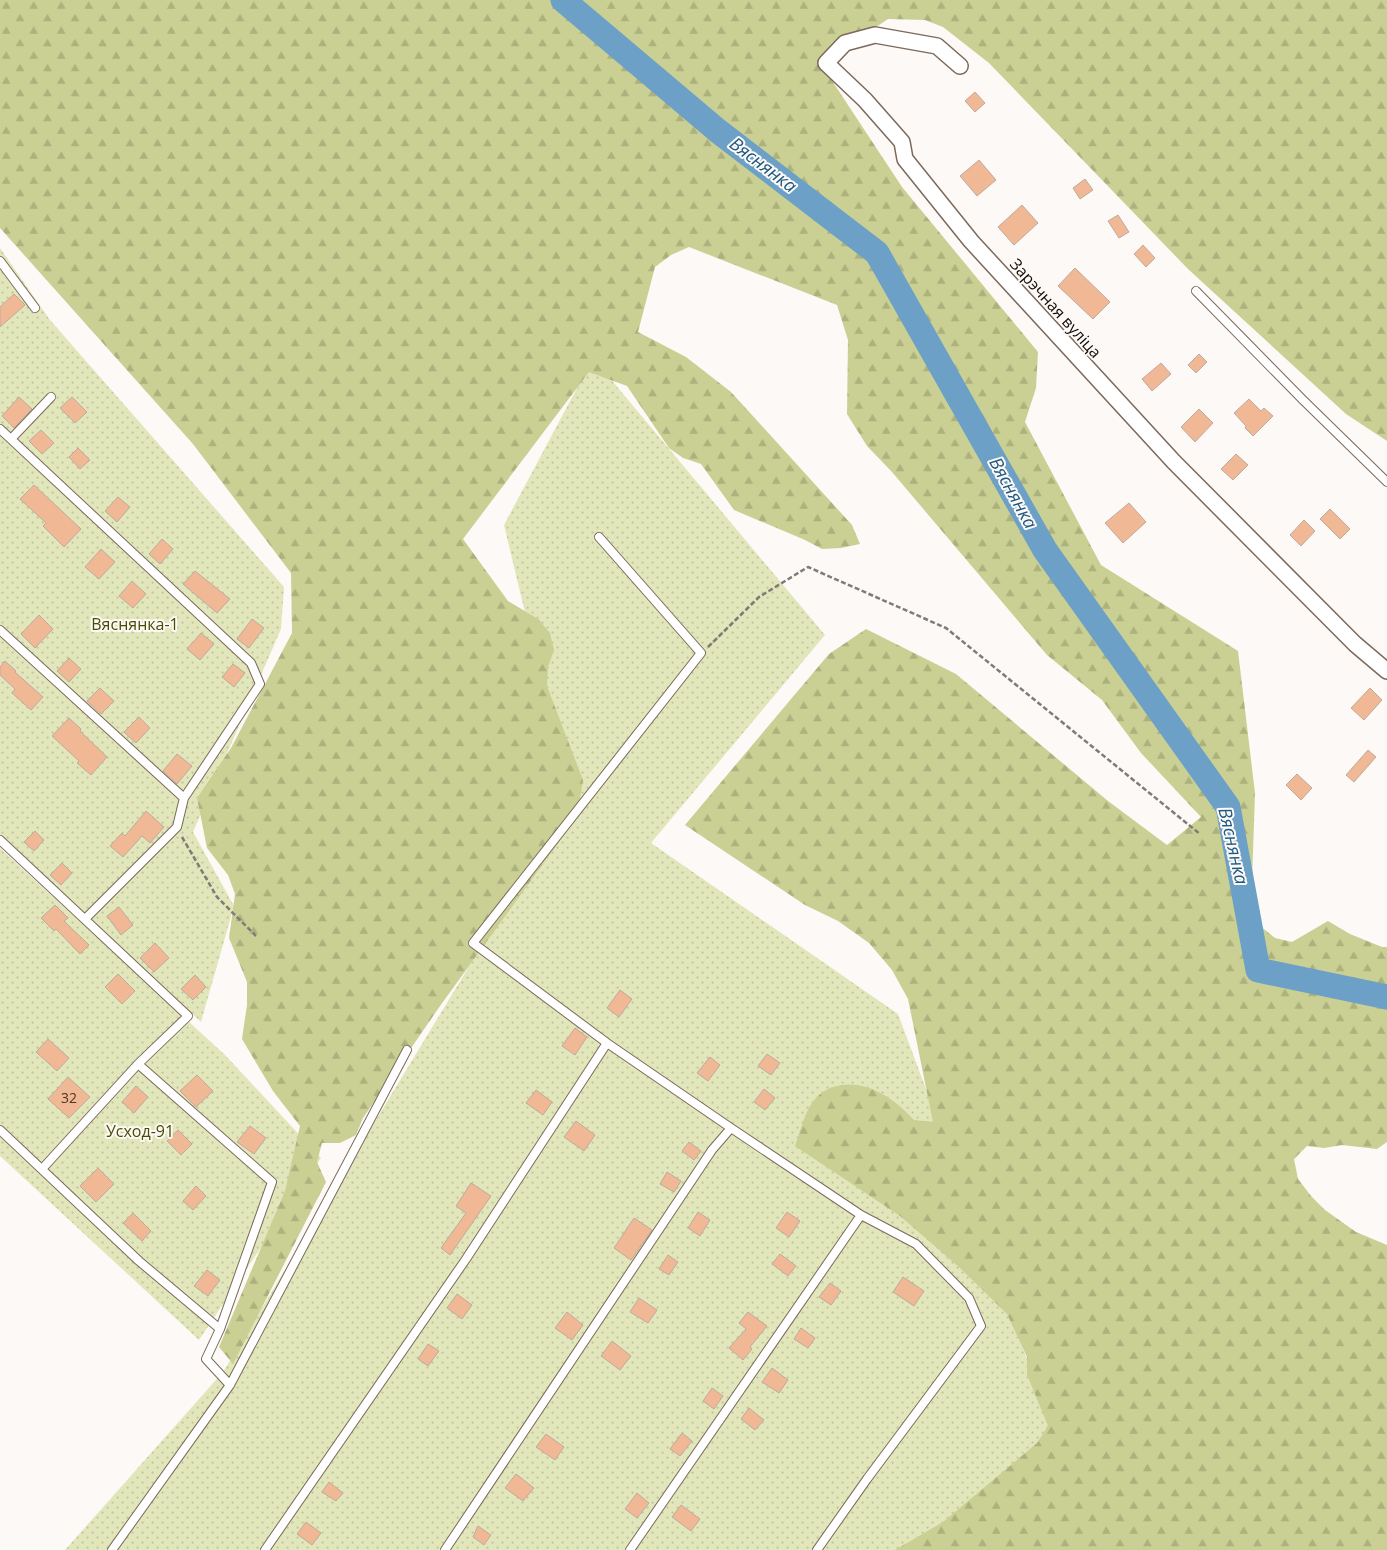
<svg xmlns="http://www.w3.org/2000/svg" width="1387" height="1550" viewBox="0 0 1387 1550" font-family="'Open Sans',sans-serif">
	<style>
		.green { fill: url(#green-dots) }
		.forest { fill: url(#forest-firs) }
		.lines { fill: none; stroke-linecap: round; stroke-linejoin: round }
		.river { stroke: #6ca0c7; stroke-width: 25 }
		.building { fill: #f0b895; stroke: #bfaa9c }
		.service-casing { stroke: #7c695c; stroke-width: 10 }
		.minor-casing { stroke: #7c695c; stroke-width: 18 }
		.path { stroke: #817b78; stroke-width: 2.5; stroke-dasharray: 5 2.5; stroke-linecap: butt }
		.service { stroke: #fff; stroke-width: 8 }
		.minor { stroke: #fff; stroke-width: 15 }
		.labels { text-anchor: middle; stroke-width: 4; stroke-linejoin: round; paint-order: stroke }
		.number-label { font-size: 14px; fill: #4a362a }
		.street-label { font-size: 16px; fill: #120b07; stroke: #fdf9f6 }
		.park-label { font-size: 16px; fill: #494d03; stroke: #fdf9f6 }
		.water-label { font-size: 18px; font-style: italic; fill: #1d5980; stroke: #fdf9f6 }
	</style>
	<defs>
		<pattern id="green-dots" width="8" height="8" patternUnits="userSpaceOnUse" patternTransform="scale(1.25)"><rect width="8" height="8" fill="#e2e7bb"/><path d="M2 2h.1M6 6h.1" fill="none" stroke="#c1c59f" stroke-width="1.8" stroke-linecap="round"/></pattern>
		<pattern id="forest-firs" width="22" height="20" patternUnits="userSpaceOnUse" patternTransform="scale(1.25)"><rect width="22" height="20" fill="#cad093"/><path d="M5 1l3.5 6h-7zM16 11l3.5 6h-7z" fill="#acb17d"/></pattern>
	</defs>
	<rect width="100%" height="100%" fill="#fdf9f6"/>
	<!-- green -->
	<path class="green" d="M0 248 50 320 284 587 281 629 193 832 234 906 201 1022 0 837Z
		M593 358 825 635 651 843 898 1014 1062 1453 933 1550H65L223 1372 570 800 504 525Z
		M0 848 225 1055 321 1158 199 1340 0 1156Z"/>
	<!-- forest -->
	<path class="forest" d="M0 0H1387V441L1346 414 1188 269 989 63 943 27 925 20 888 19 821 64 902 187 1038 352 1036 388 1025 422 1101 565 1238 651 1255 793 1251 910 1260 926 1275 938 1292 942 1328 921 1350 934 1382 947H1387V1142L1377 1149 1342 1145 1324 1148 1307 1146 1294 1159 1298 1179 1311 1196 1325 1210 1356 1232 1387 1245V1550H895L943 1522 1037 1443 1048 1426 1027 1375V1357L1007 1314 960 1268 900 1216 795 1146C800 1133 803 1118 810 1106 815 1097 824 1090 833 1087 864 1077 894 1098 914 1120L933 1122 908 999 892 970 869 943 838 921 805 905 685 825 829 654 866 629 956 674 1108 801 1167 845 1201 817 1141 753 1102 700 1047 655 892 472 867 446 847 414 848 340 837 305 689 247 671 255 655 267 638 332 686 357 731 392 852 525 860 544 841 548 822 549 805 540 734 510 701 464 683 458 669 448 627 386 589 372 463 539 508 601 538 619 550 633 554 650 548 667 547 686 583 780 577 817 440 1006 363 1118 356 1135 340 1143H322L317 1162 326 1182 233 1364 219 1347 285 1191 300 1126 273 1091 242 1039 247 1005V982L229 938 235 894 228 875 207 848 197 798 231 748 292 633 291 573 193 444 0 228Z"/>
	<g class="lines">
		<!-- river -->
		<path class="river" d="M563 0 718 131 877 253 1045 550 1228 807 1258 970 1387 997"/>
	</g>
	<!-- building -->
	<path class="building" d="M975 92 985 103 975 112 965 101Z
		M979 160 996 180 977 196 960 176Z
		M1085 179 1093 190 1080 199 1073 188Z
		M1022 205 1038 223 1014 245 998 227Z
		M1118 215 1129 232 1119 238 1108 221Z
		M1143 245 1155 258 1146 267 1134 254Z
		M1075 268 1110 302 1093 319 1058 286Z
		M14 294 25 305 0 327V307Z
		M1199 354 1207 362 1196 373 1188 365Z
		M1161 363 1171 374 1152 391 1142 379Z
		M19 397 32 409 14 428 2 416Z
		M72 397 87 412 75 423 60 408Z
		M1249 399 1261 411 1264 408 1273 416 1253 436 1245 428 1246 426 1234 413Z
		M1199 409 1213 423 1195 442 1181 427Z
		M41 430 54 443 42 454 29 441Z
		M78 448 90 460 80 469 69 457Z
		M1236 454 1248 465 1233 480 1221 469Z
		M34 485 81 529 64 547 43 526 46 523 20 499Z
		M118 497 130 507 117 522 105 511Z
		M1129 503 1146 522 1123 543 1105 523Z
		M1330 509 1350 529 1340 539 1320 519Z
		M1304 520 1315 531 1301 546 1290 535Z
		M162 539 173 549 160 564 149 554Z
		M101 549 115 562 99 579 85 567Z
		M195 571 230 599 217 613 183 584Z
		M132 581 146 594 133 608 119 596Z
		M39 615 53 629 35 648 21 634Z
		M252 619 264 628 249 648 237 639Z
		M201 633 214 644 200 660 187 649Z
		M69 658 81 669 69 682 57 671Z
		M5 661 16 671 15 672 43 697 31 710 12 693 15 689 0 675V667Z
		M233 664 245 673 234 687 222 677Z
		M100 688 114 701 101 714 87 701Z
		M1370 688 1382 700 1364 720 1351 708Z
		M139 717 150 728 136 743 124 732Z
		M69 718 81 729 80 731 107 757 91 775 77 763 79 761 52 736Z
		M1368 750 1376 757 1354 782 1346 775Z
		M177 754 192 766 177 784 163 771Z
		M1297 774 1312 788 1301 800 1286 785Z
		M146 811 164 827 150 843 142 836 123 857 110 846 122 833 125 836Z
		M35 831 44 840 34 851 24 842Z
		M62 863 72 873 61 885 50 875Z
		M55 905 68 918 64 921 89 945 80 954 56 929 54 931 41 918Z
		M119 907 133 925 121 935 107 916Z
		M155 943 169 958 154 972 140 958Z
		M118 974 135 991 122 1004 105 987Z
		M195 975 206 987 193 1000 181 989Z
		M620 990 632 999 619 1017 607 1008Z
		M575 1028 587 1037 575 1055 562 1046Z
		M48 1039 69 1058 57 1071 36 1052Z
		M767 1054 780 1063 771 1075 758 1066Z
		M710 1057 720 1065 708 1081 697 1073Z
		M197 1075 213 1091 196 1107 180 1091Z
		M68 1077 90 1097 69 1118 48 1099Z
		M136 1086 148 1097 134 1113 122 1102Z
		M764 1089 775 1098 765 1110 754 1102Z
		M536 1090 552 1102 543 1115 526 1103Z
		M576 1121 595 1135 584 1151 564 1137Z
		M250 1126 266 1138 254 1154 237 1142Z
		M178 1130 192 1144 181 1155 167 1141Z
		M689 1142 701 1151 694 1160 682 1151Z
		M98 1168 114 1184 96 1202 80 1186Z
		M667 1172 681 1181 674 1192 660 1184Z
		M471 1183 491 1196 450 1255 441 1248 466 1213 456 1206Z
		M196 1186 206 1196 193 1210 183 1201Z
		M698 1212 710 1220 700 1236 688 1228Z
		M787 1212 800 1221 789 1237 776 1228Z
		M133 1213 151 1231 142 1241 123 1223Z
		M634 1218 652 1230 631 1260 614 1248Z
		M780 1254 796 1266 788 1276 772 1264Z
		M668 1255 678 1262 669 1275 659 1269Z
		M207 1270 220 1280 208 1296 194 1286Z
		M903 1277 924 1291 914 1306 893 1292Z
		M830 1283 841 1291 831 1305 819 1297Z
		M457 1294 472 1305 462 1319 447 1308Z
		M639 1298 657 1310 648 1323 630 1312Z
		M567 1312 583 1325 572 1340 555 1328Z
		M748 1312 767 1326 750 1347 752 1349 743 1360 729 1348 746 1329 739 1323Z
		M801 1328 815 1338 808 1348 794 1339Z
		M612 1341 631 1356 620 1370 601 1356Z
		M428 1344 439 1351 428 1366 418 1359Z
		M772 1368 788 1380 779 1393 762 1382Z
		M712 1388 723 1396 714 1409 703 1401Z
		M749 1408 764 1420 755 1430 741 1419Z
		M682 1433 692 1441 680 1456 670 1449Z
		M546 1434 564 1447 555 1460 536 1447Z
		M516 1474 534 1488 523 1501 505 1488Z
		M329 1482 343 1493 336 1501 322 1492Z
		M637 1493 649 1503 637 1518 625 1509Z
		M681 1505 700 1519 691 1531 672 1517Z
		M306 1522 321 1533 312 1545 297 1534Z
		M478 1526 491 1535 484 1545 473 1537Z"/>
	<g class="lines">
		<defs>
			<path id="service" d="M0 261 35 308
				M1196 291 1303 400 1387 482
				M0 429 251 663 260 684 184 798 177 827 85 919
				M11 439 51 397
				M599 537 701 653 473 943 607 1043 731 1128 861 1215 916 1244 969 1298 981 1326 867 1479 817 1550
				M0 630 184 798
				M0 840 188 1016 138 1064 42 1169
				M0 1130 139 1261 220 1329 272 1182 138 1064
				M220 1329 206 1359 230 1385
				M112 1550 230 1385 407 1050
				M265 1550 466 1259 607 1043
				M445 1550 712 1150 731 1128
				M630 1550 861 1215"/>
			<path id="minor" d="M960 66 937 46 875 35 845 43 826 63 865 100 902 142 905 159 971 241 1174 462 1355 644 1387 671"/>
		</defs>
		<!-- service casing -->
		<use href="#service" class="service-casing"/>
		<!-- minor casing -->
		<use href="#minor" class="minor-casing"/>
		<!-- path -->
		<path class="path" d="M708 647 759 597 808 567 946 628 1200 834
			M182 837 217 897 256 936"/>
		<!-- service -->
		<use href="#service" class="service"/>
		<!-- minor -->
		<use href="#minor" class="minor"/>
	</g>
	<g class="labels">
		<!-- number labels -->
		<g class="number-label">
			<text x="69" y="1103">32</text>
		</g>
		<!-- street labels -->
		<g class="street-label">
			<text transform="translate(1056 308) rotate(48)" y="6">Зарэчная вуліца</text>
		</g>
		<!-- park labels -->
		<g class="park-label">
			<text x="135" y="630">Вяснянка-1</text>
			<text x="140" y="1137">Усход-91</text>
		</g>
		<!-- water labels -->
		<g class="water-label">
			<text transform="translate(763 165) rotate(37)" y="6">Вяснянка</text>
			<text transform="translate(1013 493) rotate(61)" y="6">Вяснянка</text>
			<text transform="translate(1233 846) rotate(77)" y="6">Вяснянка</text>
		</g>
	</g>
</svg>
